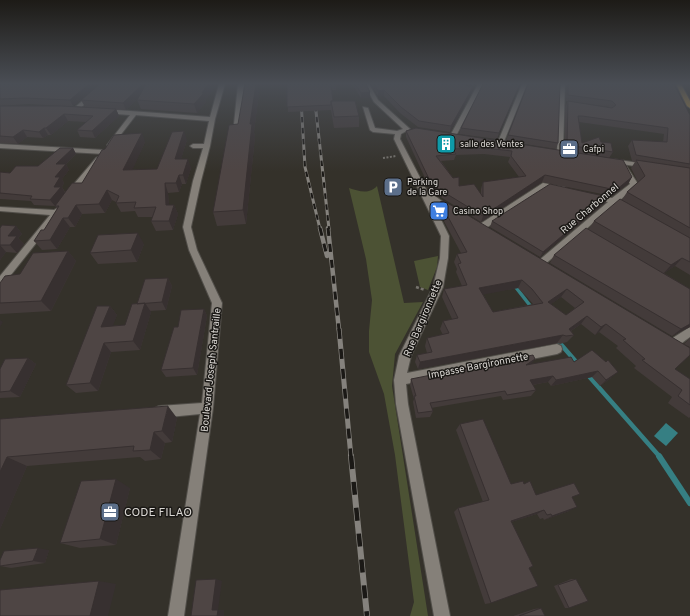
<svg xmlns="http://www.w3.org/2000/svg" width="690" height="616" viewBox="0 0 690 616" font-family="Overpass,sans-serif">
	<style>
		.green { fill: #4c5234 }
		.water { fill: #367f83 }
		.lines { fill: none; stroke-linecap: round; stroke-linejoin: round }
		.stream-far2 { stroke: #367f83; stroke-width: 3.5 }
		.stream-far1 { stroke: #367f83; stroke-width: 4.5 }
		.stream { stroke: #367f83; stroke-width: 6 }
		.minor-casing { stroke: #514e49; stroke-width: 2 }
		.major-casing { stroke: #514e49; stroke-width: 2 }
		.path-far1 { stroke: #76736d; stroke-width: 2; stroke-dasharray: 2 1.5; stroke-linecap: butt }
		.path { stroke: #76736d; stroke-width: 2.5; stroke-dasharray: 3 2; stroke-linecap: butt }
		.minor { fill: #858079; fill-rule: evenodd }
		.major { fill: #b89141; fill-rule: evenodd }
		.rail-far3-casing { stroke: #85827d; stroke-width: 3 }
		.rail-far2-casing { stroke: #85827d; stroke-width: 4.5 }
		.rail-far1-casing { stroke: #85827d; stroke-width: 5 }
		.rail-casing { stroke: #85827d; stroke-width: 6 }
		.rail-far3 { stroke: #1b1916; stroke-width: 2; stroke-dasharray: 5.5; stroke-linecap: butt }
		.rail-far2 { stroke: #1b1916; stroke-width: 3; stroke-dasharray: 8; stroke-linecap: butt }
		.rail-far1 { stroke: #1b1916; stroke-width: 3.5; stroke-dasharray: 10; stroke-linecap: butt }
		.rail { stroke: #1b1916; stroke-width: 4.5; stroke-dasharray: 13; stroke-linecap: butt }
		.wall { fill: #433b3a; fill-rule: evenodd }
		.shaded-wall { fill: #373030 }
		.building { fill: #4e4544; stroke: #373030; fill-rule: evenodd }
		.labels { text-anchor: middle; stroke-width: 3; stroke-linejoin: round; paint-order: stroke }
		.far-poi-label { font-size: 9px; fill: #dad7d3; stroke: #1b1916; text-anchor: start }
		.street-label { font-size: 10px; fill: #dad7d3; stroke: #1b1916 }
		.near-poi-label { font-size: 12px; fill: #dad7d3; stroke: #1b1916; text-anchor: start }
	</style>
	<rect width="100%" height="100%" fill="#34312a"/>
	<!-- green -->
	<path class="green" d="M377 186 404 303 423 302 395 354 392 386 428 616H410L414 602 395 455 384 394 369 352V331L372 300 366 259 349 188C358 191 369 195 377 186Z
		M438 256 437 267 428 290 420 287 414 261Z"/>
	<!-- water -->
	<path class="water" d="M666 423 678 433 666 446 654 436Z"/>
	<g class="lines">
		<!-- stream-far2 -->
		<path class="stream-far2" d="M514 285 532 308"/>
		<!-- stream-far1 -->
		<path class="stream-far1" d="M558 341 578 364
			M587 374 660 457"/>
		<!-- stream -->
		<path class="stream" d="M659 456 690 503"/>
		<defs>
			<path id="minor" d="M102 84H108L77 111H73V109Z
				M219 84H225L215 119 210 146 201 181 191 227 197 250 222 303 213 408 184 616H168L200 414 159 418 155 416 153 412 155 408 159 406 202 403 212 303 189 250 183 227 193 181 203 148H193L190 146 193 144H204L209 121 136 115 112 146 110 147 107 145 130 115 104 113 101 111 104 109 210 117Z
				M238 84H244L239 134 236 136 233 134Z
				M364 84H369L378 100 410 129 401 134 400 139 429 195 435 196 455 211 454 213H448L432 201 449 236 448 258 443 287 411 356 407 373 557 344 561 346 562 349 561 352 557 354 406 384 408 404 450 616H434L396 404 394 380 399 356 433 287 440 258 441 236 394 139 395 134 373 132 370 130 363 107 368 108 375 128 397 131 403 129 374 102Z
				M478 84H483L456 136 451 137 450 136Z
				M522 84H527L503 144 498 145 497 144Z
				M559 84H565L563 153 560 155 557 153Z
				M0 144 104 150 107 152 104 154 0 148Z
				M98 157 101 159 74 195H68V191L96 158Z
				M612 159 646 164 650 166 646 168 610 162V160Z
				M625 166 627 167 638 184 619 201 629 207V211H623L614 205 543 266H537L535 264 537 262 608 202 592 199V195L612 198 630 184 621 168Z
				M543 183 565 187 566 189 562 191 547 188 483 230H477L476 228 477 226Z
				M0 207 54 210 59 207 63 209 3 285 0 286V276L50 215 0 211Z
				M690 327V337C684 341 676 350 668 347L667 344 668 341Z"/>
			<path id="major" d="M676 84H681L690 101V108L687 106Z"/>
		</defs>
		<!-- minor casing -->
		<use href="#minor" class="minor-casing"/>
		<!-- major casing -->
		<use href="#major" class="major-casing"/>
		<!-- path-far1 -->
		<path class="path-far1" d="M383 158 396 156"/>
		<!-- path -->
		<path class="path" d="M416 287 425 290"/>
		<!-- minor -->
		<use href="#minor" class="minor"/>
		<!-- major -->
		<use href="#major" class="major"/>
		<defs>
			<path id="rail-far3" d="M300 84 305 167 320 229
				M313 84 329 229"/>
			<path id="rail-far2" d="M320 228 327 256
				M328 228 339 330"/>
			<path id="rail-far1" d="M339 329 351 457"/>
			<path id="rail" d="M351 456 367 616"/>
		</defs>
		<!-- rail-far3 casing -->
		<use href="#rail-far3" class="rail-far3-casing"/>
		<!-- rail-far2 casing -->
		<use href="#rail-far2" class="rail-far2-casing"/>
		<!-- rail-far1 casing -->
		<use href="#rail-far1" class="rail-far1-casing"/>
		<!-- rail casing -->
		<use href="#rail" class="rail-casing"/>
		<!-- rail-far3 -->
		<use href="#rail-far3" class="rail-far3"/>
		<!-- rail-far2 -->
		<use href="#rail-far2" class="rail-far2"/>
		<!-- rail-far1 -->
		<use href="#rail-far1" class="rail-far1"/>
		<!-- rail -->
		<use href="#rail" class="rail"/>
	</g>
	<!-- wall -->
	<path class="wall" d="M99 84 73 106 116 109 119 116 95 138 80 137 77 130 86 122 68 121 51 135H48L43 138 27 137 18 144 0 143V106H61L29 104 0 106V87Z
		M287 84 336 86V90H331L333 101 359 116V127L334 128 331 110 288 112Z
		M352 84H366L370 92V97L361 98Z
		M370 84H461L472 92 450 132 418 127 400 113 384 96H378Z
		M463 84H477L475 86Z
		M520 84 497 139 459 134 461 128Z
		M566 84H674L690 115V275L675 266 664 273 690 289V327L672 336 550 263 554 255 589 229 594 221 622 200 627 192 638 182 631 168 635 162 632 161 628 146 632 140 663 142 664 134 579 122 582 143 601 142 613 152 609 158 565 151V107L568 101 610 108 609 107 566 101Z
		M215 87 206 99V102L197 113 141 109 137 100 139 97 126 110 85 107 81 100Z
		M259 93 254 132 255 137 246 224 217 226 213 212 238 124Z
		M416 128 632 177 628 184 612 196 542 182 481 222 431 191 406 137V131ZM484 154 510 157 508 162 519 177 483 182 481 189V194L459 186 441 161 454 160 456 155Z
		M508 135 558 143 556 149 506 141Z
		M187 140 181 159 191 168 186 184H182L179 192 168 193 169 205H174L178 214 173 230 156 231 151 221 153 217H138L135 211 121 212 116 203V202L112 200 105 213 82 214 75 227H70L57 249 42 250 34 241 44 230 57 209 55 206 62 197 55 206 34 205 31 201 0 199V172L10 173 38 166 73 148 76 154 66 164 69 170 62 179 64 183 62 187 65 192 82 183 105 149 145 142 132 170 157 169Z
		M608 197 605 203 540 257 490 227 492 221Z
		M440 202 690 348 675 369 690 379V417L689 418 668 403 672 397 634 368 636 366 616 348 618 346 599 332 595 335 581 324 571 331 574 335 567 342 560 344 557 343 418 369 415 362 417 355 427 353 425 346 427 338 443 335 440 329 443 321 452 319 442 297 444 289 462 286 456 272 457 269 454 262 457 254 461 253 438 210ZM518 288 527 297 533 304 493 312 483 294ZM561 297 575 308 566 315 551 304Z
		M16 226 22 234 18 238 24 244 17 253 6 252 0 260V228Z
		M144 244 137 262 98 264 90 253Z
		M68 251 76 261 51 311 0 314V283L20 274Z
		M168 278 172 286 166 310 149 311 151 312 140 350 111 352 98 391 76 393 66 385 110 306 117 315 112 326 125 325 137 304Z
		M204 309 207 316 197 375 166 377 161 370 178 327Z
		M690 338V347L684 344Z
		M592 350 611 378 600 386 592 377 551 386 548 382 533 385 536 390 531 396 503 400 501 396 431 408 433 411 430 417 416 418 413 402 414 399 410 385 411 379 532 364 574 362Z
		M28 358 36 364 20 397 0 398V369Z
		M177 418 172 442 165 443 161 459 145 461 140 457 27 466 0 529V419Z
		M460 424 511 484H524L536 495 573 498 569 511 544 520 543 518 540 519 537 514 511 522 529 568 491 603 485 604 454 512 458 508 483 502 456 430Z
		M130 488 116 545 80 548 60 543Z
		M49 550 45 563 11 568 0 566V560Z
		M571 579H576L569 608H565L554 586Z
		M541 608 545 616H513L534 609Z"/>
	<!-- shaded-wall -->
	<path class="shaded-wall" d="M89 84H99L73 106 70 100Z
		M143 84H150L151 86 126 110 123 103Z
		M208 84H214L215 87 206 99V102L197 113 194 104Z
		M256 84H257L259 93 254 132 255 137 246 224 243 210 250 124Z
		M520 84 497 139 499 133Z
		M473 87 472 92 450 132 451 126Z
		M384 90V96H378V91Z
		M370 92V97L361 98V93Z
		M116 109 119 116 95 138 92 131Z
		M64 114 68 121 51 135 46 128Z
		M44 128 48 135 43 138 39 132Z
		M23 130 27 137 18 144 13 137Z
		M184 131 187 140 178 169 175 159Z
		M142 133 145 142 128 180 123 170Z
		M73 148 76 154 60 170 56 164Z
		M188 159 191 168 186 184 183 175Z
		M66 164 69 170 62 179 64 183 62 187 65 193 55 206 50 200 54 187 55 177Z
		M179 175 182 184 179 192 176 183Z
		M545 175 542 182 481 222 483 216Z
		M632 177 628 184 612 196 616 190Z
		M165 183 168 193 170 214 166 205Z
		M107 190 112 200 105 213 99 204Z
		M608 197 605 203 540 257 543 252Z
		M76 205 82 214 75 227 68 218Z
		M174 205 178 214 173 230 169 221Z
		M63 218 70 227 57 249 50 240Z
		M16 226 22 234 18 238 24 244 17 253 10 245 8 236Z
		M138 233 144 244 137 262 131 250Z
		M0 245 6 252 0 260Z
		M68 251 76 261 51 311 41 301Z
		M682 258 675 266 663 274 671 265Z
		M168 278 172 286 166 310 162 302Z
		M522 280 518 288 476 296 479 288Z
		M567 289 561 297 543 310 548 302Z
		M145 303 151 312 140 350 133 341Z
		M110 306 117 315 109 336 101 327Z
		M204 309 207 316 197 375 193 368Z
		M587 316 581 324 563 336 569 329Z
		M0 320 3 322 0 327Z
		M606 324 599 332 595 335 601 327Z
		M690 324V327L672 336 681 329Z
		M563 335 557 343 418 369 420 362Z
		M104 343 111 352 98 391 90 383Z
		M28 358 36 364 20 397 10 391Z
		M535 359 531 365H526Z
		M598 371 592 377 551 386 556 380Z
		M618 372 611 378 600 386 606 380Z
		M553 376 548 382 526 386 530 380Z
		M168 406 177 418 172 442 162 431Z
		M154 432 165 443 161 459 150 450Z
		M7 457 27 466 0 529V472Z
		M116 479 130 488 116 545 100 539Z
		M577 507 569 511 544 520 552 516Z
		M544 510 537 514 505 524 511 521Z
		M38 548 49 550 45 563 33 561Z
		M216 579 222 581 218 610H224V616H217L212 610Z
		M99 581 116 584 108 616H90Z"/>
	<!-- building -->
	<path class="building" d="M1 84H89L70 100 25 98 0 99V87Z
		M100 84H143L123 103 81 100Z
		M146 84H208L202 93H204L194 104 137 100Z
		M245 84H256L250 124H252L243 210 213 212 229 125 238 124Z
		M287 84H336V86H331L333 101H331V105L287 107Z
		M355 84H366L370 92 361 93Z
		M374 84H461L473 87 451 126 419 121 401 107 384 90 378 91Z
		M483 84H520L499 133 461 128Z
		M528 84H560L558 143 508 135Z
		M568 84H674L690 115V164L636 155 632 140 667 142 668 128 582 116H578L582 143 599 137 601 142 611 143 613 152 567 145 568 101 612 108 616 105 612 101 568 95Z
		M331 101H355L359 116 334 117Z
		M0 106H61L116 109 92 131 77 130 93 116 64 114 46 128H44L39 132 23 130 13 137 0 136Z
		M416 128 623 160 632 177 616 190 545 175 483 216 432 185 406 131ZM485 148 512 151 511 156 526 176 483 182V197L474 184 459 186V177L453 178 436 156 456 154 452 149Z
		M184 131 175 159H188L183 175H179L176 183H165L166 205H174L169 221H151L156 207 134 208 136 202 116 203 119 196 107 190 99 204 76 205 68 218H63L50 240 34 241 41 230H44L59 206H55L72 183H82L102 150 105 149 114 135 142 133 123 170 157 169 172 132Z
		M60 148H73L56 164H66L55 177H60L54 187H61L50 200 30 199 32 196 0 193V172L10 173 16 166H38Z
		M636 160 690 168V228L627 192 645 176Z
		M550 184 608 197 543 252 492 221Z
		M620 199 690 238V262L682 258 671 265 594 221Z
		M444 201 690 348V355L675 369 690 379V405L678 396 682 390 642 360 645 359 623 340 626 339 606 324 601 327 587 316 569 329 574 335 566 336 563 335 420 362 417 355 432 352 427 338 449 333 443 321 458 318 444 289 467 285 458 264 461 263 457 254 467 252 440 202ZM522 280 532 289 543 303 493 312 479 288ZM567 289 584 302 566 315 548 302Z
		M2 225 16 226 8 236H17L10 245H0V228Z
		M586 228 690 289V324L681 329 554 255Z
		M138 233 131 250 90 253 98 235Z
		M68 251 41 301 0 303V283L5 276 20 274 33 253Z
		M168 278 162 302 137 304 145 279Z
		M145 303 133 341 104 343 90 383 66 385 97 306H110L101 327 125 325 132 304Z
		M204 309 193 368 161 370 174 327H178L181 310Z
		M592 350 606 362 608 360 618 372 606 380 598 371 556 380 553 376 530 380 536 390 507 395 505 391 430 403 433 411 418 413 414 396H416L411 379 533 355 535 359 526 365 571 357 574 362Z
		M28 358 10 391 0 392V369L5 359Z
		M168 406 162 431 154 432 150 450 133 451 134 446 7 457 0 472V419Z
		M483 419 511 484 523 481 524 484 530 481 536 495 574 483 580 494 572 497 577 507 552 516 551 514 547 515 544 510 511 521 533 566 529 568 538 586 491 603 458 508 489 500 460 424Z
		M116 479 100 539 60 543 81 481Z
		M38 548 33 561 0 566V560L4 551Z
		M216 579 212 610H218L217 616H191L196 580Z
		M576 579 588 601 569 608 558 585Z
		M99 581 90 616H0V590Z
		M541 608 545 616H519Z"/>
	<!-- sky -->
	<linearGradient id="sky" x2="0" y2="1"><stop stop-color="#1d1b17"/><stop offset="0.49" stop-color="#4a4e55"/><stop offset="1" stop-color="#4a4e55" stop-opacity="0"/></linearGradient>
	<rect width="690" height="171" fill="url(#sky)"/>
	<!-- icons -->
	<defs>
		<symbol id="building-square" viewBox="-11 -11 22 22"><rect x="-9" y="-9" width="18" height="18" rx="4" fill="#0f9aa8" stroke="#1b1916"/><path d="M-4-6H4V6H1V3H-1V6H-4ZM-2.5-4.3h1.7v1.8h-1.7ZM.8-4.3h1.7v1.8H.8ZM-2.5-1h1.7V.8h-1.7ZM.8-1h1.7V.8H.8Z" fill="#fff"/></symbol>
		<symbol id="office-square" viewBox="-11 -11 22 22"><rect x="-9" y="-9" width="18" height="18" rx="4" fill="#5c6f8a" stroke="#1b1916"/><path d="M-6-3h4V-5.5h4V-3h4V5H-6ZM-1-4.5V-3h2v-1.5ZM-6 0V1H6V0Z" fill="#fff"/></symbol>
		<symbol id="parking-square" viewBox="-11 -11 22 22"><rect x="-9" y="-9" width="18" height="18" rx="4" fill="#5c6f8a" stroke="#1b1916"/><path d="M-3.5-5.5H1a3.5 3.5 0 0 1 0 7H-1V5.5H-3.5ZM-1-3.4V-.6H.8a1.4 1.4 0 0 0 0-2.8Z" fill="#fff"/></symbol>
		<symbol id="supermarket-square" viewBox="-11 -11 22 22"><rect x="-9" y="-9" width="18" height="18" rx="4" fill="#3f7fe0" stroke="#1b1916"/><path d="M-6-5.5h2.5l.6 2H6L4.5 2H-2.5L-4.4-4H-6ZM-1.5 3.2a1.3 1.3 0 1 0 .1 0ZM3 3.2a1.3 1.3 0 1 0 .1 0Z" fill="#fff"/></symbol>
	</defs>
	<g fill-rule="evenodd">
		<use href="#building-square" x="435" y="133" width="22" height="22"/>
		<use href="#office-square" x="558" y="138" width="22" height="22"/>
		<use href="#parking-square" x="382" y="176" width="22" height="22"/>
		<use href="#supermarket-square" x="428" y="200" width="22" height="22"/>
		<use href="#office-square" x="99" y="501" width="22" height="22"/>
	</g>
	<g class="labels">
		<!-- far-poi labels -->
		<g class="far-poi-label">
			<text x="460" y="147">salle des Ventes</text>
			<text x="583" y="152">Cafpi</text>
			<text x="407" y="185">Parking<tspan x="407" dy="10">de la Gare</tspan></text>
			<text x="453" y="214">Casino Shop</text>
		</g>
		<!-- street labels -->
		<g class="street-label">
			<text transform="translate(589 208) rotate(-40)" y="4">Rue Charbonnel</text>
			<text transform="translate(422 318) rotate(-67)" y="4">Rue Bargironnette</text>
			<text transform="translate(478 365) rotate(-11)" y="4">Impasse Bargironnette</text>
			<text transform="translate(210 370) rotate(-84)" y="4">Boulevard Joseph Santraille</text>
		</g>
		<!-- near-poi labels -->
		<g class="near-poi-label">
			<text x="124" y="516">CODE FILAO</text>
		</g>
	</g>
</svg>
